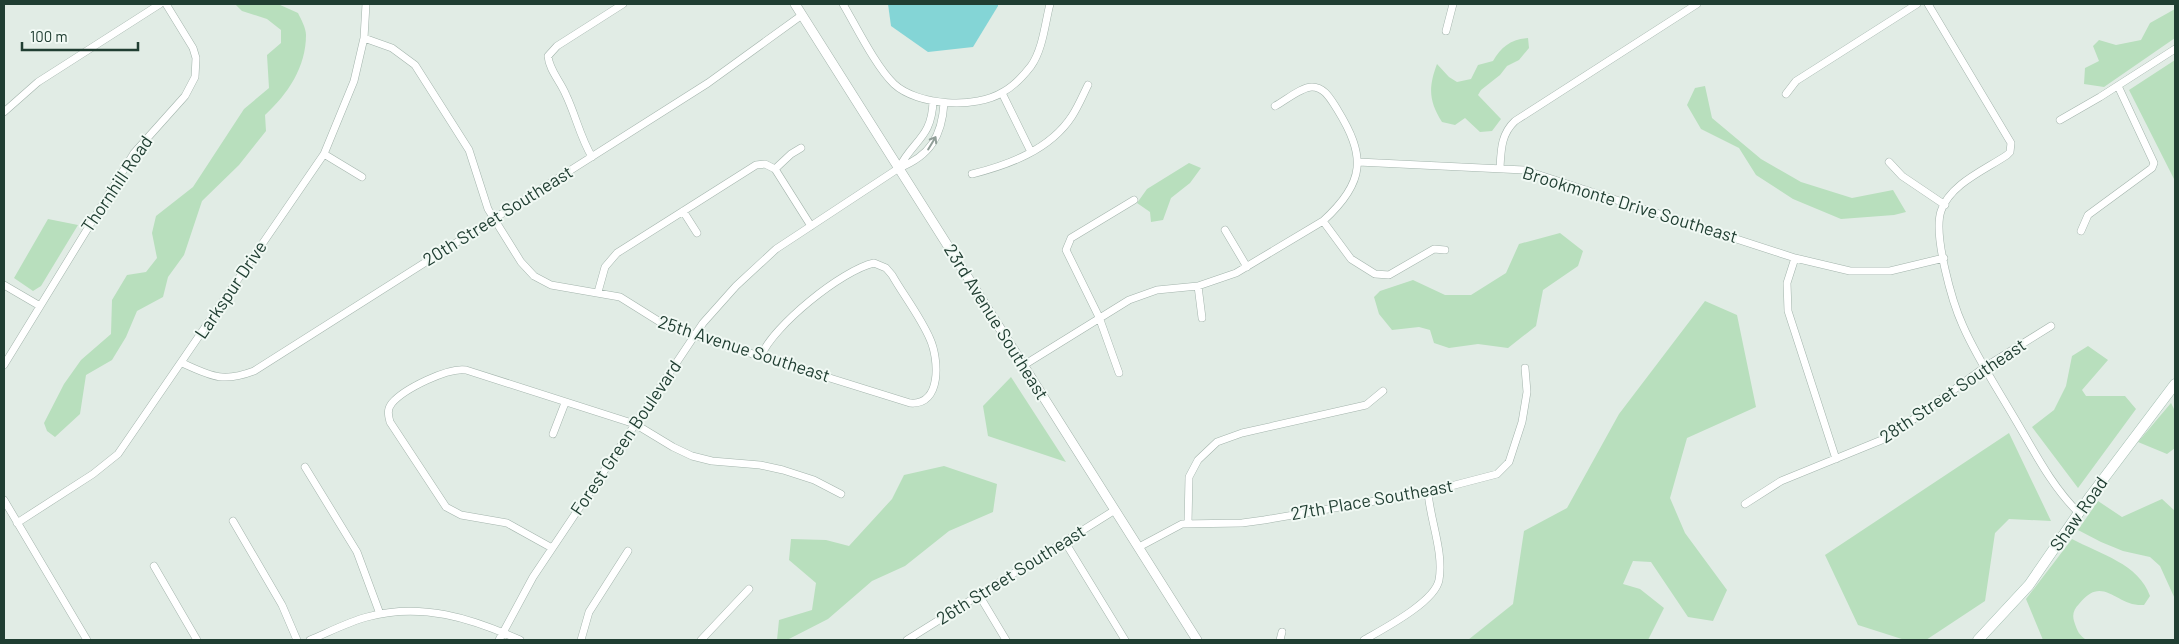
<svg xmlns="http://www.w3.org/2000/svg" width="2179" height="644" viewBox="0 0 2179 644" font-family="Barlow,sans-serif">
	<style>
		.green { fill: #b8dfbd }
		.water { fill: #84d5d6 }
		.lines { fill: none; stroke-linecap: round; stroke-linejoin: round }
		.minor-casing { stroke: #a3b4ac; stroke-width: 8 }
		.tertiary-casing { stroke: #a3b4ac; stroke-width: 10 }
		.secondary-casing { stroke: #a1bcaf; stroke-width: 11 }
		.minor { stroke: #fff; stroke-width: 7 }
		.tertiary { stroke: #fff; stroke-width: 9 }
		.secondary { stroke: #fff; stroke-width: 10 }
		.oneway { stroke: #909e98 }
		.labels { text-anchor: middle; stroke-width: 4; stroke-linejoin: round; paint-order: stroke }
		.street-label { font-size: 18px; fill: #203e32; stroke: #f1f9f4 }
	</style>
	<rect width="100%" height="100%" fill="#e1ece5"/>
	<!-- green -->
	<path class="green" d="M235 4H278L298 13C301 19 306 28 306 35 306 67 288 94 265 115L266 131 239 165 202 201 184 255 168 277 163 297 137 311 126 337 112 360 86 375 80 414 55 437 47 431 44 423 64 384 81 360 111 334 112 300 127 275 146 272 157 258 152 233 156 216 193 187 244 109 269 88 267 55 281 43V30L267 19 242 11Z
		M2175 9V38L2104 87 2084 84 2085 68 2099 61 2093 46 2099 40 2116 45 2141 40 2150 23Z
		M1528 38 1529 48 1519 60 1507 66 1500 75 1481 90 1478 95 1501 119 1492 131 1480 132 1465 118 1455 125 1442 122C1429 101 1428 88 1437 64L1449 77 1457 82 1471 79 1478 65 1493 61C1501 47 1511 39 1528 38Z
		M2175 60V181L2129 90Z
		M1705 86 1712 118 1761 159 1801 182 1852 198 1893 190 1906 212 1894 215 1841 219 1793 199 1756 175 1739 148 1701 129 1687 105 1695 88Z
		M1189 163 1201 168 1190 183 1171 198 1163 220 1151 222 1150 212 1137 203 1147 189Z
		M48 219 78 225 41 286 33 291 14 278Z
		M1560 233 1583 251 1578 266 1543 290 1536 326 1508 348 1478 344 1449 348 1434 343 1430 330 1419 327 1392 330 1379 314 1374 297 1380 291 1413 280 1445 295H1471L1506 273 1519 244Z
		M1705 301 1737 315 1756 407 1687 438 1670 498 1685 533 1727 590 1713 621 1688 617 1651 562 1633 561 1623 584 1640 589 1664 608 1648 640H1468L1513 604 1524 531 1567 508 1619 414Z
		M2088 346 2108 360 2082 390 2086 396H2125L2136 409 2078 488 2032 427 2054 410 2066 386 2072 356Z
		M1011 377 1066 462 988 436 983 406Z
		M2171 403 2175 411V448L2167 454 2138 442Z
		M2009 433 2051 521 2009 519 1995 533 1985 601 1926 640H1905L1858 625 1825 555Z
		M944 466 997 484 993 512 949 531 905 566 872 581 828 619 787 640H777L779 620 812 610 816 583 789 560 791 539 826 540 849 546 892 499 904 475Z
		M2162 499 2175 511V599L2160 566 2150 557 2123 551 2101 542 2078 530 2098 501 2122 517Z
		M2072 539C2100 554 2139 564 2150 596L2144 605C2116 607 2103 573 2079 604 2074 609 2072 614 2074 621 2077 630 2079 636 2087 640H2043L2026 599Z"/>
	<!-- water -->
	<path class="water" d="M888 4H998V6L973 47 928 52 891 26Z"/>
	<g class="lines">
		<defs>
			<path id="minor" d="M843 4C856 26 876 67 894 84 918 106 976 109 1003 92 1014 86 1024 75 1031 66 1043 49 1045 23 1050 4
				M1928 4 2011 143 2010 152 2007 155C1985 170 1950 184 1941 211 1933 235 1952 302 1963 326 1977 358 1997 388 2015 419 2034 451 2052 487 2079 513
				M1446 31 1453 4
				M364 38 392 48 415 65 469 150 488 209 521 262 534 276 551 285 620 297 660 322 708 340 910 403C942 406 939 359 930 339 920 316 904 296 892 275L886 268 874 263C842 270 773 326 761 356
				M1002 93 1031 152
				M1786 94 1796 81 1917 4
				M4 112 38 82 160 4
				M2060 120 2100 97 2175 49
				M324 154 362 177
				M592 157C580 137 576 116 566 95 561 82 549 70 548 56L557 46 623 4
				M1358 162 1524 170 1795 258 1850 271H1890L1944 258
				M1889 162 1902 176 1945 205
				M899 168C913 140 932 138 933 101
				M1500 168C1501 150 1501 134 1515 121L1697 4
				M775 169 791 154 801 148
				M972 174C1008 165 1050 150 1072 116 1078 107 1083 95 1088 85
				M683 211 697 233
				M1323 221 1351 259 1375 274 1389 275 1434 249 1445 250
				M1225 230 1247 267
				M2081 231 2088 215 2152 168 2154 163 2118 86
				M1795 258 1787 283 1788 311 1836 459
				M4 285 40 306
				M1198 286 1202 318
				M598 292 605 267 617 253 756 165 765 164 775 169 811 226
				M182 363C211 376 222 383 254 371L708 83 802 15
				M4 365 134 153 185 96 195 77 196 58 193 48 166 4
				M1024 365 1129 300 1157 290 1198 286 1236 273 1323 221C1366 182 1366 156 1337 109 1331 100 1325 87 1312 87 1301 87 1285 101 1275 106
				M1119 373 1099 317 1066 250 1071 238 1134 200
				M553 434 565 403
				M305 467 357 552 380 614
				M4 500 87 640
				M1745 504 1781 481 1889 437 1985 367 2051 326
				M233 521 282 605 297 640
				M17 523 93 474 118 454 324 154 354 81 364 38 366 4
				M1188 523 1189 477 1198 460 1217 442 1242 433 1366 405 1383 391
				M1065 542 1125 640
				M1139 547 1182 524 1242 523 1264 520 1428 492 1497 474 1509 462 1522 422 1527 392 1525 368
				M552 548 507 523 461 515 446 507 390 422C388 415 387 409 392 403 404 389 448 367 466 370L635 424 673 447 692 456 712 461 760 465 783 470 814 480 841 494
				M154 566 197 640
				M979 595 1006 640
				M310 640C329 632 348 622 367 617 421 602 471 618 520 640
				M499 640 533 577 703 323 736 286 776 249 899 168C930 156 942 136 944 103
				M581 640 589 612 628 551
				M701 640 749 589
				M907 640 1115 510
				M1280 640 1282 632
				M1364 640C1383 629 1435 602 1439 580 1444 552 1430 520 1428 492"/>
			<path id="tertiary" d="M795 4 1197 640"/>
			<path id="secondary" d="M1978 640 2029 585 2089 498 2175 384"/>
		</defs>
		<!-- minor casing -->
		<use href="#minor" class="minor-casing"/>
		<!-- tertiary casing -->
		<use href="#tertiary" class="tertiary-casing"/>
		<!-- secondary casing -->
		<use href="#secondary" class="secondary-casing"/>
		<!-- minor -->
		<use href="#minor" class="minor"/>
		<!-- tertiary -->
		<use href="#tertiary" class="tertiary"/>
		<!-- secondary -->
		<use href="#secondary" class="secondary"/>
	</g>
	<!-- one-way arrows -->
	<defs><path id="oneway-shaft" d="M-6 0H5M1.5-3L5.5 0L1.5 3" fill="none" stroke-width="1.6" stroke-linecap="round" stroke-linejoin="round" transform="scale(1.25)"/></defs>
	<use class="oneway" href="#oneway-shaft" transform="translate(932 143) rotate(-59)"/>
	<g class="labels">
		<!-- street labels -->
		<g class="street-label">
			<text transform="translate(117 184) rotate(-56)" y="6">Thornhill Road</text>
			<text transform="translate(1630 205) rotate(17)" y="6">Brookmonte Drive Southeast</text>
			<text transform="translate(498 216) rotate(-32)" y="6">20th Street Southeast</text>
			<text transform="translate(231 290) rotate(-56)" y="6">Larkspur Drive</text>
			<text transform="translate(996 322) rotate(58)" y="6">23rd Avenue Southeast</text>
			<text transform="translate(744 349) rotate(18)" y="6">25th Avenue Southeast</text>
			<text transform="translate(1953 391) rotate(-34)" y="6">28th Street Southeast</text>
			<text transform="translate(626 438) rotate(-56)" y="6">Forest Green Boulevard</text>
			<text transform="translate(1372 500) rotate(-10)" y="6">27th Place Southeast</text>
			<text transform="translate(2079 514) rotate(-55)" y="6">Shaw Road</text>
			<text transform="translate(1011 575) rotate(-32)" y="6">26th Street Southeast</text>
		</g>
	</g>
	<!-- border -->
	<rect width="2179" height="644" fill="none" stroke="#203e32" stroke-width="10"/>
	<!-- scale -->
	<path d="M22 42v8h116v-8" fill="none" stroke="#203e32" stroke-width="2.5"/>
	<text x="30" y="42" font-size="15" fill="#203e32" stroke="#f1f9f4" stroke-width="4" paint-order="stroke">100 m</text>
</svg>
